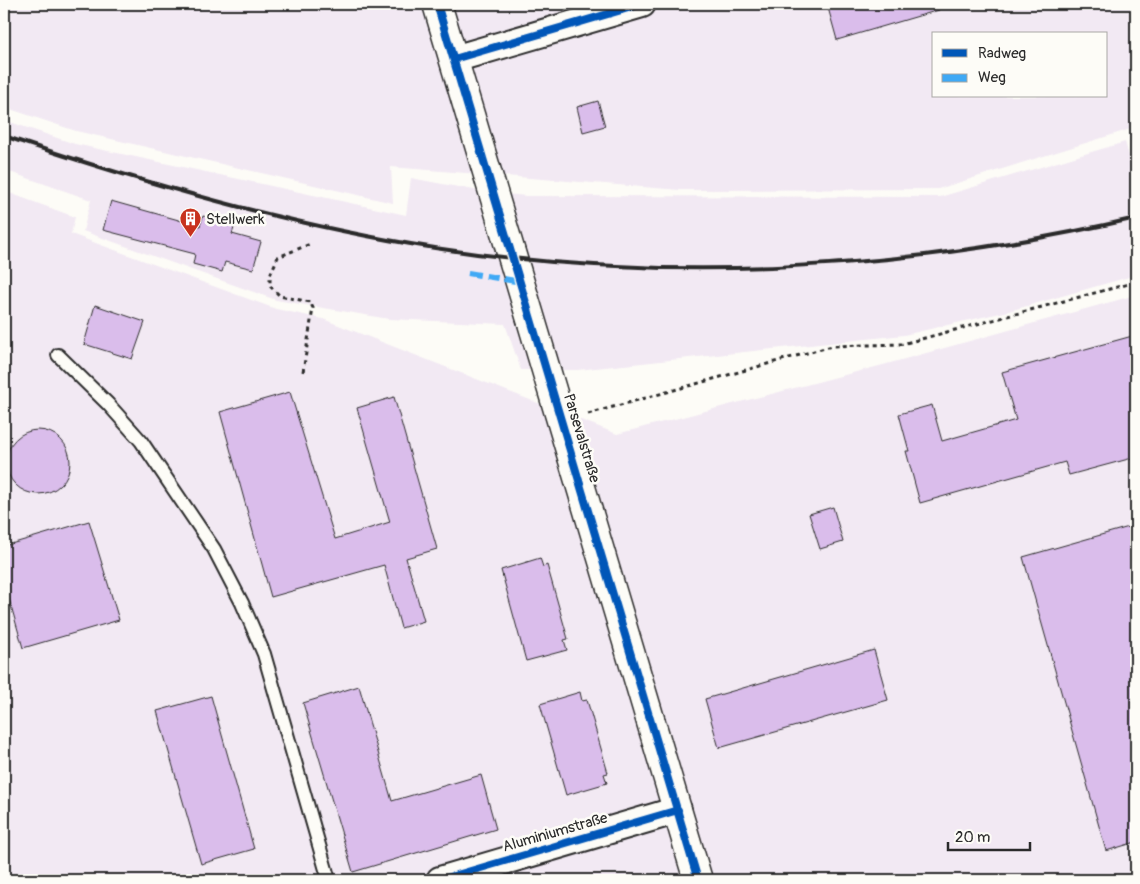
<svg xmlns="http://www.w3.org/2000/svg" width="1140" height="884" viewBox="0 0 1140 884" font-family="Pangolin,sans-serif">
	<style>
		.built { fill: #f2e9f3; fill-rule: evenodd }
		.building { fill: #dabdeb; stroke: #2b2b2b }
		.lines { fill: none; stroke-linecap: round; stroke-linejoin: round }
		.service-casing { stroke: #2b2b2b; stroke-width: 16 }
		.minor-casing { stroke: #2b2b2b; stroke-width: 30 }
		.tertiary-casing { stroke: #2b2b2b; stroke-width: 31 }
		.path { stroke: #2b2b2b; stroke-width: 3; stroke-dasharray: 4 4; stroke-linecap: butt }
		.service { stroke: #fdfcf7; stroke-width: 12 }
		.minor { stroke: #fdfcf7; stroke-width: 26 }
		.tertiary { stroke: #fdfcf7; stroke-width: 28 }
		.rail { stroke: #2b2b2b; stroke-width: 4 }
		.quiet { stroke: #3fa9f5; stroke-width: 6; stroke-dasharray: 12 6; stroke-linecap: butt }
		.cycleway-casing { stroke: #fdfcf7; stroke-width: 11 }
		.cycleway { stroke: #0057b8; stroke-width: 8 }
		.labels { text-anchor: middle; stroke-width: 5; stroke-linejoin: round; paint-order: stroke }
		.poi-label { font-size: 15px; fill: #2b2b2b; stroke: #fdfcf7; text-anchor: start }
		.street-label { font-size: 15px; fill: #2b2b2b; stroke: #fdfcf7 }
	</style>
	<rect width="100%" height="100%" fill="#fdfcf7"/>
	<filter id="ink" filterUnits="userSpaceOnUse"><feTurbulence type="fractalNoise" baseFrequency=".02" numOctaves="2"/><feDisplacementMap in="SourceGraphic" scale="10" xChannelSelector="R" yChannelSelector="G"/><feConvolveMatrix kernelMatrix="1 2 1 2 8 2 1 2 1" color-interpolation-filters="sRGB"/></filter>
	<g filter="url(#ink)">
		<!-- built -->
		<path class="built" d="M4 4H1136V133L1134 128 938 189 680 190 391 167 393 203 76 131 4 107ZM934 34H1106V96H934Z
			M4 120 75 144 406 215 411 178 479 191 526 196 940 197 1125 142 1136 180V275L1009 311 904 335 577 370H521L505 324 389 319 276 300 83 231 91 200 4 170Z
			M4 191 75 217 71 234 276 309 323 319 617 434 883 365 1136 295V880H4Z"/>
		<!-- building -->
		<path class="building" d="M827 4H938L939 10 837 40Z
			M598 101 605 126 583 132 577 107Z
			M111 201 200 226 203 216 235 225 232 234 261 242 253 269 225 262 222 272 193 264 195 254 103 230Z
			M95 305 145 322 132 359 84 344Z
			M1136 335V457L1069 475 1065 462 920 503 906 451H909L899 414 932 405 942 441 1016 420 1002 372Z
			M290 392 335 539 390 522 357 408 394 397 437 549 406 558 424 621 401 628 384 565 271 597 220 412Z
			M6 462a32 32 0 1 1 64 0a32 32 0 1 1-64 0Z
			M833 507 843 542 820 549 809 514Z
			M89 521 119 620 23 648 4 581V546Z
			M1136 525V842L1106 851 1023 557Z
			M540 558 543 567 547 565 568 639 564 640 567 650 526 661 501 570Z
			M874 650 888 700 719 748 705 699Z
			M359 686 392 801 481 775 496 829 353 872 303 703Z
			M580 692 582 701 587 700 608 773 604 774 607 783 566 795 540 704Z
			M211 696 254 849 201 864 157 711Z"/>
		<g class="lines">
			<defs>
				<path id="service" d="M58 355 108 404 141 441 214 549 242 603 264 654 329 880"/>
				<path id="minor" d="M454 59 642 4
					M440 880 678 810"/>
				<path id="tertiary" d="M437 4 698 880"/>
			</defs>
			<!-- service casing -->
			<use href="#service" class="service-casing"/>
			<!-- minor casing -->
			<use href="#minor" class="minor-casing"/>
			<!-- tertiary casing -->
			<use href="#tertiary" class="tertiary-casing"/>
			<!-- path -->
			<path class="path" d="M303 372 313 308 310 302 280 296 270 286V275L278 257 310 244
				M588 414 832 346 902 344 1136 282"/>
			<!-- service -->
			<use href="#service" class="service"/>
			<!-- minor -->
			<use href="#minor" class="minor"/>
			<!-- tertiary -->
			<use href="#tertiary" class="tertiary"/>
			<!-- rail -->
			<path class="rail" d="M4 136C144 183 288 225 435 248 667 284 908 271 1136 218"/>
			<!-- quiet -->
			<path class="quiet" d="M468 273 521 282"/>
			<defs>
				<path id="cycleway" d="M437 4 698 880
					M454 59 642 4
					M440 880 678 810"/>
			</defs>
			<!-- cycleway casing -->
			<use href="#cycleway" class="cycleway-casing"/>
			<!-- cycleway -->
			<use href="#cycleway" class="cycleway"/>
		</g>
	</g>
	<!-- icons -->
	<defs>
		<symbol id="building-pin" viewBox="-11 -11 22 30"><path d="M0 17L-7.5 6A9.5 9.5 0 1 1 7.5 6Z" fill="#c8321e" stroke="#fdfcf7"/><path d="M-4-6H4V6H1V3H-1V6H-4ZM-2.5-4.3h1.7v1.8h-1.7ZM.8-4.3h1.7v1.8H.8ZM-2.5-1h1.7V.8h-1.7ZM.8-1h1.7V.8H.8Z" fill="#fff"/></symbol>
	</defs>
	<g fill-rule="evenodd">
		<use href="#building-pin" x="178" y="206" width="25" height="34"/>
	</g>
	<g class="labels">
		<!-- poi labels -->
		<g class="poi-label">
			<text x="206" y="224">Stellwerk</text>
		</g>
		<!-- street labels -->
		<g class="street-label">
			<text transform="translate(582 438) rotate(73)" y="5">Parsevalstraße</text>
			<text transform="translate(555 832) rotate(-16)" y="5">Aluminiumstraße</text>
		</g>
	</g>
	<!-- margin -->
	<rect width="1140" height="884" fill="none" stroke="#fdfcf7" stroke-width="20"/>
	<rect x="10" y="10" width="1120" height="864" fill="none" stroke="#2b2b2b" stroke-width="2" filter="url(#ink)"/>
	<!-- legend -->
	<rect x="932" y="32" width="175" height="65" fill="#fdfcf7" stroke="#a9a8a5"/>
	<rect x="942" y="49" width="25" height="8" fill="#0057b8" stroke="#a9a8a5"/>
	<text x="978" y="58" font-size="15" fill="#2b2b2b">Radweg</text>
	<rect x="942" y="74" width="25" height="8" fill="#3fa9f5" stroke="#a9a8a5"/>
	<text x="978" y="82" font-size="15" fill="#2b2b2b">Weg</text>
	<!-- scale -->
	<path d="M948 842v8h82v-8" fill="none" stroke="#2b2b2b" stroke-width="2.5"/>
	<text x="955" y="842" font-size="15" fill="#2b2b2b" stroke="#fdfcf7" stroke-width="4" paint-order="stroke">20 m</text>
</svg>
